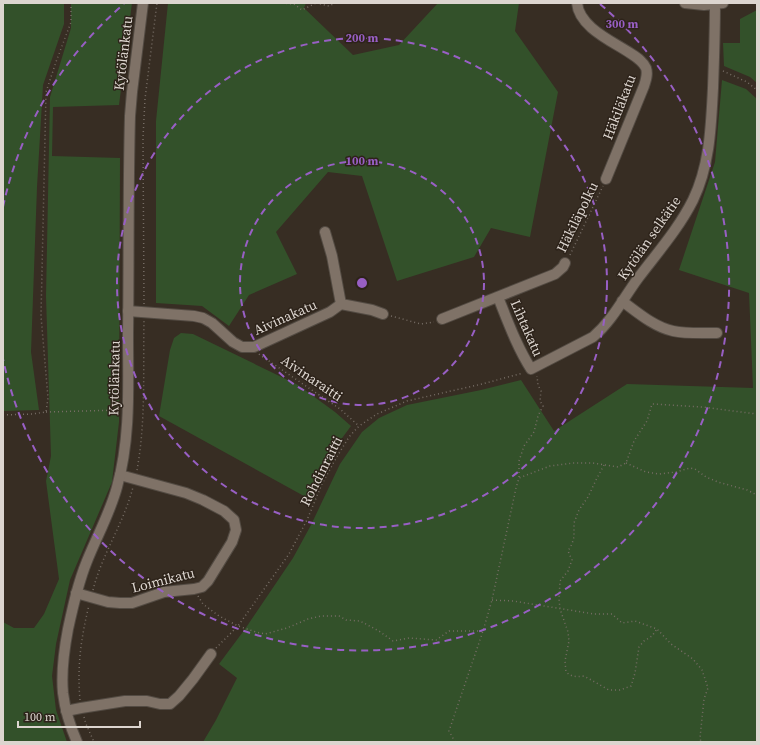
<svg xmlns="http://www.w3.org/2000/svg" width="760" height="745" viewBox="0 0 760 745" font-family="'Source Serif 4',serif">
	<style>
		.green { fill: #33512a }
		.lines { fill: none; stroke-linecap: round; stroke-linejoin: round }
		.street-casing { stroke: #534b43; stroke-width: 12 }
		.secondary-casing { stroke: #534b43; stroke-width: 12 }
		.path { stroke: #766d65; stroke-width: 1.5; stroke-dasharray: 1 3; stroke-linecap: butt }
		.street { stroke: #7f7267; stroke-width: 10 }
		.secondary { stroke: #7f7267; stroke-width: 10 }
		.ring { fill: none; stroke: #985fc4; stroke-width: 2; stroke-dasharray: 7 5 }
		.labels { text-anchor: middle; stroke-width: 3; stroke-linejoin: round; paint-order: stroke }
		.street-label { font-size: 14px; fill: #dcd5cf; stroke: #2d231a }
		.centre { fill: #985fc4; stroke: #2d231a; stroke-width: 2 }
		.ring-label { font-size: 12px; text-anchor: middle; font-weight: bold; fill: #985fc4; stroke: #2d231a; stroke-width: 3; stroke-linejoin: round; paint-order: stroke }
	</style>
	<rect width="100%" height="100%" fill="#372d23"/>
	<!-- green -->
	<path class="green" d="M3 3H64V24L43 85 37 187 31 352 39 410 3 411Z
		M71 3H132L119 105 53 107 52 156 120 158 119 422 112 482 70 580 56 644 52 676 56 710 67 742H3V622L14 628H34L44 614 59 579 46 481 51 456 46 296 50 97 71 28Z
		M168 3H306L304 8 353 55 399 45 438 3H519L515 31 558 92 530 237 491 228 474 257 397 281 362 176 328 172 276 232 297 274 249 295 229 326 202 306 156 303V121Z
		M757 10V83L750 77 724 66 723 43H740V19Z
		M722 80 746 89 757 99V742H203L216 720 237 678 219 664 245 629 293 558 311 525 340 464 362 432 379 418 407 405 481 390 521 380 554 431 627 384 753 388 749 293 679 270 715 162Z
		M181 333 193 334 298 385 335 412 351 426 337 445 325 469 313 501 159 416 170 350 174 338Z"/>
	<g class="lines">
		<defs>
			<path id="street" d="M577 3C579 27 612 41 630 53 636 57 643 61 646 68 648 74 646 80 644 86L606 179
				M685 3 704 5 723 3
				M325 232 332 256 341 304
				M498 297C508 322 517 347 531 369L593 337C613 320 624 297 639 277 658 252 679 228 693 200 710 165 711 126 713 88 714 60 715 31 715 3
				M622 301C637 312 654 327 673 331 687 334 702 333 717 333
				M128 311 194 316 203 318 212 323 233 342 242 347H254L330 312 341 304 372 310 383 314
				M442 319 555 274 563 267 565 263
				M76 593 108 602 120 603H132L164 592 194 589 202 587 208 581 232 542 236 530 234 520 224 511 203 500 186 493 120 475
				M66 711 81 708 125 701H147L160 704H170L179 696 193 679 211 654"/>
			<path id="secondary" d="M77 742C70 726 65 710 63 693 61 672 64 650 68 629 73 606 78 583 87 561 97 536 110 513 117 487 131 437 128 385 128 334 129 262 128 189 130 116L132 92 143 3"/>
		</defs>
		<!-- street casing -->
		<use href="#street" class="street-casing"/>
		<!-- secondary casing -->
		<use href="#secondary" class="secondary-casing"/>
		<!-- path -->
		<path class="path" d="M282 3 294 4 302 10 316 3
			M316 3 329 6 335 3
			M723 71 747 82 757 90
			M570 255 603 186
			M144 304 143 138 145 99 157 3
			M391 316 421 324 434 322
			M259 354 260 355 340 409 359 426
			M46 412 120 410
			M3 415 32 414 46 412 48 398 41 316 46 92 56 62 71 22V3
			M626 463 646 472 659 474 676 472 690 468 695 469 706 477 718 482 747 490 757 495
			M604 465 596 480 588 497 579 510 574 523V537L572 544 568 551 572 560 568 571 560 581 559 599 560 609 568 632 569 641 565 661 566 672C572 677 576 677 584 676L609 690H620L631 686 635 673 639 647 644 641 652 636 657 629
			M137 470C146 421 143 370 144 320
			M519 477V461L524 446 534 432 538 416 543 406 540 401 541 391 538 385 537 376
			M93 590C102 554 124 523 133 487
			M198 596 203 604 219 616 238 626 256 632 265 634 287 628 308 619 321 616H339L346 620 360 621 379 631 393 641 409 638 436 640 449 631H483
			M492 600 513 601 594 614H612L622 623 635 621 657 629 671 644 693 659 702 670 708 688 704 699 700 738 701 742
			M216 648 238 626 289 554 307 520 322 484 335 460 349 437 359 426 377 414 407 401 482 384 523 373
			M80 700C77 666 81 638 89 605
			M84 717 86 724 94 742
			M455 742 449 731 483 631 492 600 516 488 519 478 550 466 573 463H593L618 467 626 463 634 441 647 421 652 404 702 407 757 414"/>
		<!-- street -->
		<use href="#street" class="street"/>
		<!-- secondary -->
		<use href="#secondary" class="secondary"/>
	</g>
	<!-- distance rings -->
	<g class="ring">
		<circle cx="362" cy="283" r="122"/>
		<circle cx="362" cy="283" r="245"/>
		<path d="M3 207A367 367 0 0 1 124 4M600 4A367 367 0 1 1 3 359"/>
	</g>
	<g class="labels">
		<!-- street labels -->
		<g class="street-label">
			<text transform="translate(123 53) rotate(-83)" y="5">Kytölänkatu</text>
			<text transform="translate(619 107) rotate(-69)" y="5">Häkiläkatu</text>
			<text transform="translate(577 217) rotate(-64)" y="5">Häkiläpolku</text>
			<text transform="translate(649 238) rotate(-55)" y="5">Kytölän selkätie</text>
			<text transform="translate(285 317) rotate(-24)" y="5">Aivinakatu</text>
			<text transform="translate(527 328) rotate(66)" y="5">Lihtakatu</text>
			<text transform="translate(114 378) rotate(-89)" y="5">Kytölänkatu</text>
			<text transform="translate(312 378) rotate(34)" y="5">Aivinaraitti</text>
			<text transform="translate(321 471) rotate(-63)" y="5">Rohdinraitti</text>
			<text transform="translate(163 580) rotate(-14)" y="5">Loimikatu</text>
		</g>
	</g>
	<circle cx="362" cy="283" r="6" class="centre"/>
	<g class="ring-label">
		<text x="622" y="28">300 m</text>
		<text x="362" y="42">200 m</text>
		<text x="362" y="165">100 m</text>
	</g>
	<!-- border -->
	<rect width="760" height="745" fill="none" stroke="#dcd5cf" stroke-width="8"/>
	<!-- scale -->
	<path d="M18 721v6h122v-6" fill="none" stroke="#dcd5cf" stroke-width="2"/>
	<text x="24" y="721" font-size="12" fill="#dcd5cf" stroke="#2d231a" stroke-width="3" paint-order="stroke">100 m</text>
</svg>
